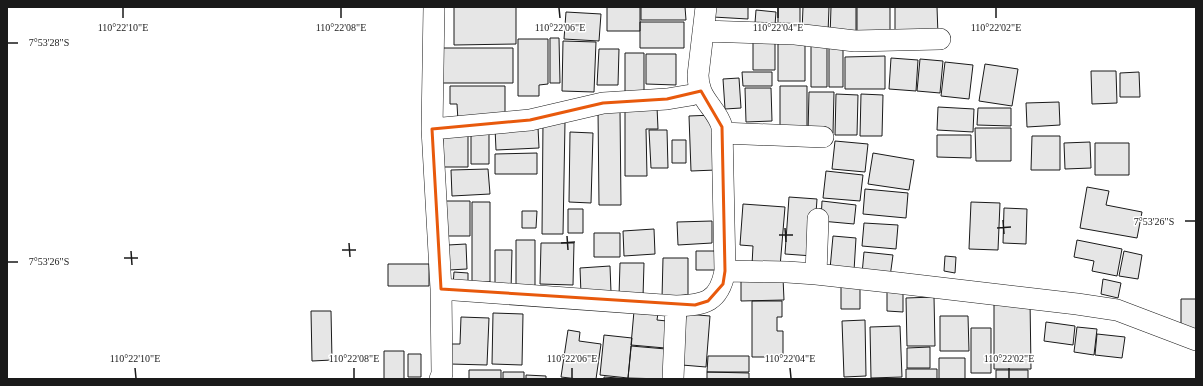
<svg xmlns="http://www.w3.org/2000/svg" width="1203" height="386" viewBox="0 0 1203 386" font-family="Georgia,serif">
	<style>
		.building { fill: #e6e6e6; stroke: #1a1a1a }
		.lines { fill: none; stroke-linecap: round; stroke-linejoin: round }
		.street-casing { stroke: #1a1a1a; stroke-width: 22 }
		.street { stroke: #fff; stroke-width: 21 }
		.marked { fill: none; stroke: #e8590c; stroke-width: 3; stroke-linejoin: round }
		.ticks { fill: none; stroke: #1a1a1a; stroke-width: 1.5 }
		.ticks-label { font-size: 10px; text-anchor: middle; fill: #1a1a1a; stroke: #fff; stroke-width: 3; stroke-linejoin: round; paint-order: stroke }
	</style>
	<rect width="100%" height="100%" fill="#fff"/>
	<!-- building -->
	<path class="building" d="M454 7H516V44L454 45Z
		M607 7H640V31H607Z
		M641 7H685L686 20H641Z
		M713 7H748V19L713 17Z
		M778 7H800V30H778Z
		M803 7H829L828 33 802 32Z
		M831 7H856V37H830Z
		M857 7H890V39H857Z
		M895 7H937L938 35 895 36Z
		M756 10 776 12 775 25 755 23Z
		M566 12 601 14 599 41 564 39Z
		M640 22H684V48H640Z
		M775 37V70H753V38Z
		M778 37H805V81H778Z
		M550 38H559L560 83H550Z
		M518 39H548V84L539 85V96H518Z
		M827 39V87H811V40Z
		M563 41 596 42 594 92 562 91Z
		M843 42V87H829V43Z
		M439 48H513V83H439Z
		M599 49H619L618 85H597Z
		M625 53H644V98L625 99Z
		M646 54H676V85L646 84Z
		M885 56V89H845V57Z
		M891 58 918 60 916 91 889 89Z
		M920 59 943 61 940 93 917 91Z
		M945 62 973 65 969 99 941 96Z
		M985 64 1018 69 1012 106 979 101Z
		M1091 71H1116L1117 103 1092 104Z
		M742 72H772V86H743Z
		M1139 72 1140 97H1120V73Z
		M739 78 741 108 725 109 723 79Z
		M450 86H505V121H458L457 104H450Z
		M780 86H807V130H780Z
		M745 88H771L772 121 746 122Z
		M809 92H834L833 133 808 132Z
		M836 94 858 95 857 135H835Z
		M861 94 883 95 882 136H860Z
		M1059 102 1060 125 1027 127 1026 103Z
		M625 107H657L658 129H646L647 176H625Z
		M938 107 974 109 973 132 937 130Z
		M978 108H1011V126L977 125Z
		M598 110H620L621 205H599Z
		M714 115 716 170 691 171 689 116Z
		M543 122H565L563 234H542Z
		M538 127 539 148 496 150 495 128Z
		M975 128H1011V161H976Z
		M649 130H667L668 168H651Z
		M471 131H489V164H471Z
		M570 132 593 133 591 203 569 202Z
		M443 134 468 135V167H443Z
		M937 135H971V158L937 157Z
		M1032 136H1060V170H1031Z
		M672 140H686V163H672Z
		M835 141 868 144 865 172 832 169Z
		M1090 142 1091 168 1065 169 1064 143Z
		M1095 143H1129V175H1095Z
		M537 153V174H495V154Z
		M873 153 914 160 909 190 868 184Z
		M488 169 490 194 452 196 451 170Z
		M826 171 863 175 860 201 823 198Z
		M1087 187 1109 191 1106 205 1142 212 1137 238 1080 228Z
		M865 189 908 193 906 218 863 214Z
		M789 197 817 199 813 256 785 254Z
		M443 201H470V236H444Z
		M822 201 856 205 854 224 821 221Z
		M472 202H490V282H472Z
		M971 202 1000 203 998 250 969 249Z
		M743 204 785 207 780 267 752 265 753 246 740 245Z
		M1004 208 1027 209 1026 244 1003 243Z
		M568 209H583V233H568Z
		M522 211H537L536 228H522Z
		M712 221V243L678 245 677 222Z
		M864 223 898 225 896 249 862 246Z
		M654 229 655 254 624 256 623 231Z
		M594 233H620V257H594Z
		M833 236 856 238 854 271 830 269Z
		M516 240H535V287H516Z
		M1077 240 1122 249 1117 276 1092 271 1094 261 1074 257Z
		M541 243H574L573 285 540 284Z
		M466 244 467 269 449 270 448 245Z
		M495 250H512L511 292H495Z
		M696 251H715V270H696Z
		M1124 251 1142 255 1138 279 1119 276Z
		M864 252 893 255 890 277 862 274Z
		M945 256 956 257 955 273 944 271Z
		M663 258H688V298H662Z
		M620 263H644L643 297 619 296Z
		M388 264H429V286H388Z
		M610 266 611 292 581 294 580 268Z
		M454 272 468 273V285H453Z
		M783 278 784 300 741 301V279Z
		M1103 279 1121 283 1118 298 1101 294Z
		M841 287H860V309H841Z
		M887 291H903V312L887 311Z
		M934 297 935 346H907L906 298Z
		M1181 299H1196V333H1181Z
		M994 300H1030L1031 369H994Z
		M752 301H782V317H777V331H783V357H752Z
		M311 311H331L332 360 312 361Z
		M634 311 658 313 657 320 667 321 665 348 631 345Z
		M493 313 523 314 522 365 492 364Z
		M686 314 710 316 706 367 682 365Z
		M940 316H968L969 351H940Z
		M461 317 489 318 487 365 450 364V344H460Z
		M865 320 866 376 844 377 842 321Z
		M1046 322 1075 326 1073 345 1044 341Z
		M900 326 902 377 871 378 870 327Z
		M1077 327 1097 329 1094 355 1074 352Z
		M971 328H991V373H971Z
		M568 330 580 332 579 341 601 344 596 379H578L561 377Z
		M1097 334 1125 337 1122 358 1095 355Z
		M604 335 632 338 628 378 600 375Z
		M631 346 666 349 664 379 628 378Z
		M930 347V368H907V348Z
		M384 351H404V379H384Z
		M408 354H421V377H408Z
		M708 356H749V372H707Z
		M939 358H965V379H939Z
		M906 369H937V379H906Z
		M469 370H501V379H469Z
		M996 370H1028V379H996Z
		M503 372H524V379H503Z
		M707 372 749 373V379H707Z
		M526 375 546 376V379H526Z
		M604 377 631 379H604Z"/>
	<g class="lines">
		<defs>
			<path id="street" d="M434 7 432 129 441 289 442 374 440 379
				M703 31 795 34 855 41 940 39
				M432 129 530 120 603 103 667 99 691 95 701 91
				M722 133 823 137
				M725 271 787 272 816 274 898 283 1077 304 1117 310 1196 340
				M816 274 818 219
				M441 289 676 306C705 305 719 302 725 271L722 127C718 112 706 104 701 91 699 86 698 80 698 75L706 7
				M673 379 676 306"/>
		</defs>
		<!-- street casing -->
		<use href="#street" class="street-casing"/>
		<!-- street -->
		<use href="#street" class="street"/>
	</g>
	<!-- marked area -->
	<path class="marked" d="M701 91 722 127 725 271 723 284 708 301 695 305 441 289 432 129 530 120 603 103 667 99Z"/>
	<!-- ticks -->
	<path class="ticks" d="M123 8V18M341 8V18M559 8 560 18M778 8V18M996 8V18M8 43H18M1003 220 1004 234M1185 221H1195M785 228 786 242M997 228 1011 227M779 235H793M567 236 568 250M349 243 350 257M561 243 575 242M342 250H356M131 251 132 265M124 258H138M8 262H18M135 368 136 378M354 368V378M572 368V378M790 368 791 378M1009 368V378"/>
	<g class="ticks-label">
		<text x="123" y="31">110°22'10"E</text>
		<text x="341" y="31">110°22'08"E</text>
		<text x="560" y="31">110°22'06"E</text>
		<text x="778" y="31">110°22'04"E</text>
		<text x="996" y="31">110°22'02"E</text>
		<text x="49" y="46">7°53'28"S</text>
		<text x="1154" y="225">7°53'26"S</text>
		<text x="49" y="265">7°53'26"S</text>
		<text x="135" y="362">110°22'10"E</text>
		<text x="354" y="362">110°22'08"E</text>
		<text x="572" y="362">110°22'06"E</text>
		<text x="790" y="362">110°22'04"E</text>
		<text x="1009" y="362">110°22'02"E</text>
	</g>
	<!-- border -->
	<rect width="1203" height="386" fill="none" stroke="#1a1a1a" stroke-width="16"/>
</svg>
